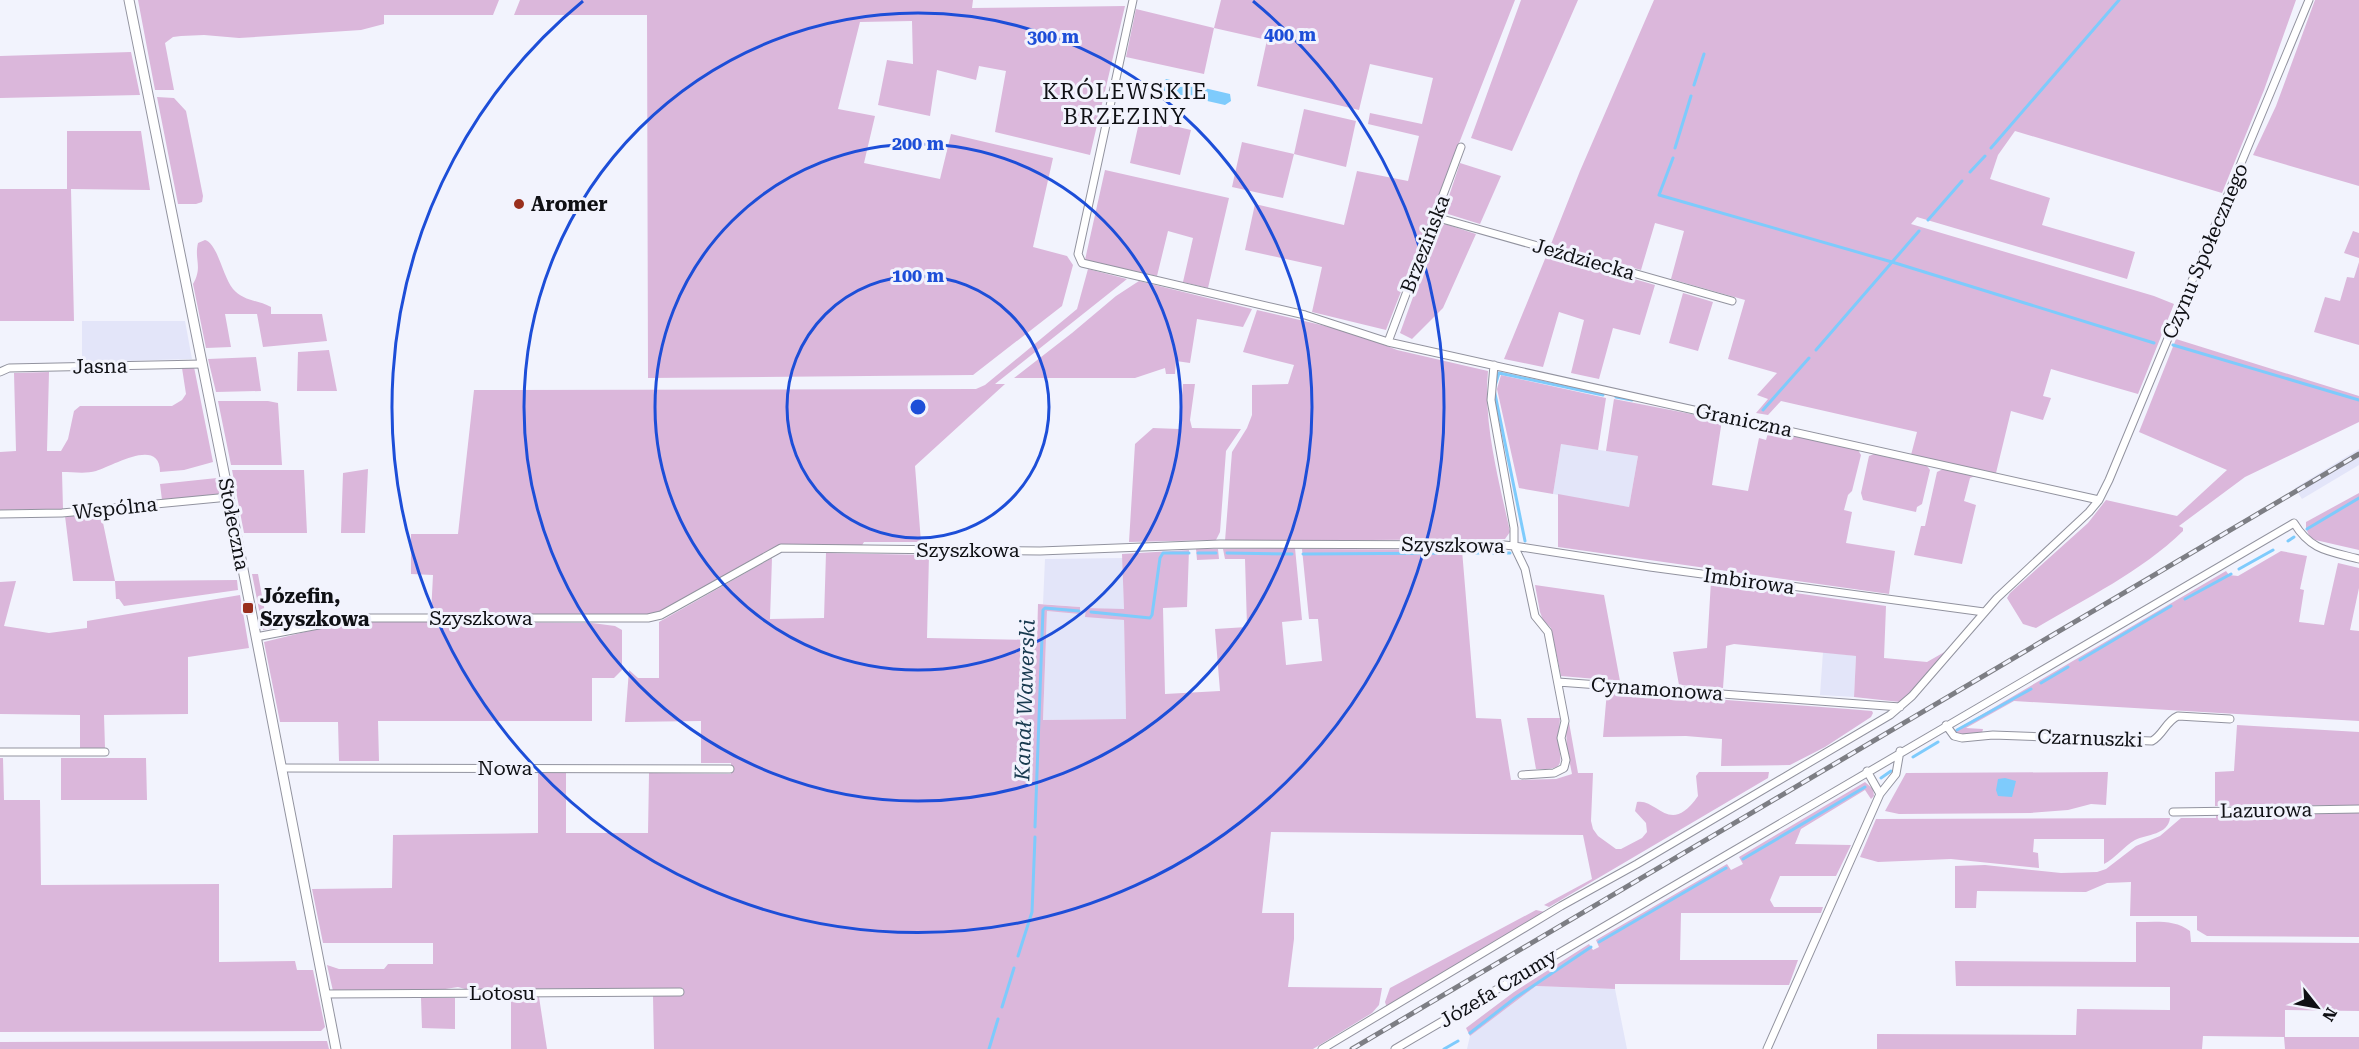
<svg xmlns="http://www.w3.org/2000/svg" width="2359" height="1049" viewBox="0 0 2359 1049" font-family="'Roboto Serif',serif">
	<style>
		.built { fill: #e3e5f9 }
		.green { fill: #dbb7db }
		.water { fill: #7ecbfc }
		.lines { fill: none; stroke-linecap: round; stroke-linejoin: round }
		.stream { stroke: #7ecbfc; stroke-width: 3 }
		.minor-casing { stroke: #92939f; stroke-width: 9 }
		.tertiary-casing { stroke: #92939f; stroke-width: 11 }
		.minor { stroke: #fff; stroke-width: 7 }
		.tertiary { stroke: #fff; stroke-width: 9 }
		.rail-casing { stroke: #7d7e84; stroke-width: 5 }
		.rail { stroke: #f2f3fd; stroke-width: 3; stroke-dasharray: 9; stroke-linecap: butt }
		.ring { fill: none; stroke: #1d4ed8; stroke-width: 3 }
		.poi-dot { fill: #992f1d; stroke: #f2f3fd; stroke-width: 2 }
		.labels { text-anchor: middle; stroke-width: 6; stroke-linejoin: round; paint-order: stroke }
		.poi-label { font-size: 20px; font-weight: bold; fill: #0f1014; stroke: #f2f3fd; text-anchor: start }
		.street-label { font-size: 20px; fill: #0f1014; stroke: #f2f3fd }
		.water-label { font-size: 21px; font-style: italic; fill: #183a4f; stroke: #f2f3fd }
		.quarter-label { font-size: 22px; letter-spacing: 1.5px; fill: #0f1014; stroke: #f2f3fd }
		.centre { fill: #1d4ed8; stroke: #f2f3fd; stroke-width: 3 }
		.ring-label { font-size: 18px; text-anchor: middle; font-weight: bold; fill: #1d4ed8; stroke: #f2f3fd; stroke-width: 6; stroke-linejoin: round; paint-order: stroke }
	</style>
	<rect width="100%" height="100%" fill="#f2f3fd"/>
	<!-- built -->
	<path class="built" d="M82 321H185L192 359 82 362Z
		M1561 444 1638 456 1629 507 1553 494Z
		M2359 449V465L2302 499 2295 488Z
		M1123 558 1124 610 1087 608 1086 616 1124 620 1126 719 1043 720 1047 611 1080 613V607L1043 604 1045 559Z
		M1823 652 1856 656 1854 697 1820 695Z
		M1536 986 1615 989 1627 1049H1467L1470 1036Z"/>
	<!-- green -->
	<path class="green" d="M138 0H499L493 15H384V24L361 30 239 38 204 35 181 36 173 37 165 43 174 90H155Z
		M520 0H973L972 8 1125 6 1090 155 995 132 1006 71 979 66 976 80 937 70 930 116 878 105 887 60 913 64 912 21 860 22 838 109 875 116 864 163 940 179 951 134 1053 158 1033 247 1067 256 1073 265 1062 306 973 375 648 378 647 15H514Z
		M1221 0H1515L1386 330 1312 312 1322 267 1245 250 1255 204 1344 225 1357 171 1408 181 1419 136 1368 124 1370 113 1422 124 1433 78 1370 64 1359 110 1257 86 1267 40 1214 28 1204 74 1126 57 1136 9 1214 28Z
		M1521 0H1578L1512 151 1471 138Z
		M1654 0H2296L2264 90 2222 193 2015 131 1998 155 1990 179 2050 198 2042 225 2135 252 2127 279 1917 217 1911 224 2154 296 2174 304 2138 394 2051 369 2043 396 2051 398 2043 420 2011 411 1996 473 1911 455 1917 432 1781 401 1768 415 1756 413 1768 399 1757 395 1777 373 1728 359 1745 300 1671 279 1684 231 1655 223 1641 270 1551 244 1580 171Z
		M2315 0H2359V186L2253 155 2276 106Z
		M131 52 140 95 0 98V56Z
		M157 97 174 98 186 111 203 196 202 202 196 204H178Z
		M1304 109 1356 121 1346 167 1294 154 1283 198 1232 187 1242 142 1294 154Z
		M1140 118 1191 130 1180 175 1130 163Z
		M67 131H141L150 190 71 189 74 321H0V189H67Z
		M1460 163 1501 176 1480 224 1448 214 1445 208Z
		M1105 170 1229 198 1208 288 1183 282 1193 238 1168 231 1157 276 1085 260Z
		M1445 224 1476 234 1443 308 1412 339 1400 333 1438 228Z
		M2353 231 2359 233V258L2344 253Z
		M205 240C218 244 222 275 233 289 243 301 258 300 271 307V314H322L327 341 263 347 257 314H225L231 347 206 348 193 284C203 267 194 260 198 243Z
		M1547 254 1655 285 1640 335 1613 328 1599 379 1571 373 1584 320 1559 312 1543 367 1504 359Z
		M2359 262V345L2314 332 2325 297 2340 301 2347 277 2354 278Z
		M1088 269 1127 279 995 384H1005L915 466 921 542H864L861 547 781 545 657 616 431 614 433 575 411 574V534H458L474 390 976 389 985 385 1077 309Z
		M1139 281 1252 309 1243 327 1197 319 1190 363 1176 361 1175 374H1166L1165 368 1135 378H1014L1072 333 1116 296Z
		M1683 293 1713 302 1698 351 1669 343Z
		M1257 310 1334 328 1382 344 1397 350 1488 371C1483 424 1499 480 1510 532L1505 539 1225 541 1232 452 1247 428 1252 415V385L1288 384 1294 365 1243 352Z
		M2176 339 2359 396V422L2245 477 2179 526 2183 528V531C2141 572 2086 598 2036 628L2023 624 2007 598 2010 593 2088 523 2106 500 2177 516 2227 470 2139 432Z
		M329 350 337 391H297L298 352Z
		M256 357 261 391 216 392 208 359Z
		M194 367 213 462 184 470 160 472C160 436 111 467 96 471 86 474 73 472 62 472L63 509 0 510V452L16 451 14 373 49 372 47 451H61L68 439 74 411 80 406H172L182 400 186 394 182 368Z
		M1501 375 1606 398 1598 450 1561 444 1553 494 1519 488 1497 389Z
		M1183 384H1195L1190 420 1192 428 1241 429 1226 451 1220 532 1216 540 1129 542 1135 444 1153 428 1179 429Z
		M1614 399 1722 420 1712 485 1748 491 1759 438 1766 440 1769 430 1858 450 1861 455 1852 491 1848 495 1844 510 1852 512 1846 543 1895 551 1889 594 1558 547V494L1629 507 1638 456 1606 451Z
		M218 401H268L278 403 282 465H231Z
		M1874 454 1927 466 1930 470 1922 504 1917 507 1916 512 1863 500 1861 493 1869 456Z
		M368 469 365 533H341L343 473Z
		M1943 469 1975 476 1970 478 1964 501 1976 505 1962 564 1914 555 1921 526H1925L1937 472Z
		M232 470H304L307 533H244Z
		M217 478 220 495 162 500 160 484Z
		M2359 493V550L2311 539 2306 529V522Z
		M101 513 115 581 237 580 238 590 124 606 119 599H116L115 581H73L65 516Z
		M1295 548 1302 620 1282 622 1286 665 1322 661 1318 619H1309L1302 549 1462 550 1476 718 1501 719 1511 780 1556 779 1572 774 1567 749 1565 711H1567L1578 773H1593L1591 821 1593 829 1598 836 1616 849H1621L1642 838 1647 832 1646 823 1635 811 1637 802C1657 798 1670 837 1698 796L1696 776 1699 772H1769L1768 778 1549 907 1544 905 1592 879 1583 835 1271 832 1262 913H1294V939L1288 987 1382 988 1379 1005 1372 1013 1313 1049H654L653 996H683V988L490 989 472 991 458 987 439 990 333 991 327 965 339 969H384L388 964H433V943H323L312 889 392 888 393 835 538 833V773H566V833H648L649 773 731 774V763H701V721L625 722 629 670 638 678H659V622L772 558 770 619 824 618 826 553 929 555 927 638 1037 640 1038 604 1080 607V614L1047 611 1043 720 1126 719 1124 620 1085 617 1086 608 1124 609 1122 554 1189 550 1187 607 1163 608 1165 694 1220 691 1215 629 1247 627 1245 559H1225L1223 549Z
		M1196 549H1218L1219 559 1197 560Z
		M2281 551 2307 556 2300 589 2304 590 2299 622 2324 625 2338 563 2359 568V588L2350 630 2359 631V721L2014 701 1966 728 1983 729 1982 733 1965 735 1956 734 1954 731 2226 571 2229 575 2238 576Z
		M252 574H258L266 618 274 623 309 617V621L263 630Z
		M16 581 4 626 49 633 87 628V621L240 595 249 648 188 657V714L104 715 105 748H80V715L0 714V582Z
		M1711 581 1886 606 1884 658 1927 662 1948 650 1909 695 1900 702 1854 697 1856 656 1734 644 1726 646 1723 688 1679 685 1673 652 1707 648Z
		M1535 585 1604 595 1620 681 1561 676 1551 628 1543 620 1540 612Z
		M350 621 592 623 615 626 622 630V670L614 678H592V721H378L379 761H339L338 722H280L264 642Z
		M1607 691 1848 709 1872 711 1873 713 1871 717 1825 747 1790 765 1721 766 1722 739 1686 736 1603 737Z
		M1527 718H1560C1560 725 1558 731 1558 737 1560 763 1568 770 1536 769Z
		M2237 725 2359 732V805L2215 806V772L2234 771Z
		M0 758H3L4 800H40L41 885 219 884V962L295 961 297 970H313L325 1027 321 1031 0 1032Z
		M61 758H146L147 800H61Z
		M2108 772 2106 805 2091 804 2068 810 2030 813 1899 814 1885 811 1906 773Z
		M1865 782 1873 789 1874 796 1871 799 1865 790 1801 829 1795 844 1851 845 1836 876H1780L1770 900 1774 907H1823L1821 913H1681L1680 960H1798L1789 985 1615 984V989L1536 986 1470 1036 1466 1028 1514 992 1589 944 1593 950 1599 947 1596 940 1727 864 1731 870 1743 864 1739 857Z
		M2359 811V937L2207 936 2197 930V916H2130L2131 882 2107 883 2086 892 1977 891 1976 908H1955V866L1985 865 2061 873 2097 872 2106 869 2136 846 2160 836 2181 818H2216V813Z
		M2170 818C2168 835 2147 834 2135 840 2124 846 2116 858 2104 864V839H2034L2033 852 2038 853 2039 868 1951 859 1878 862 1860 857 1876 819Z
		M1536 910 1545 912 1387 1008 1385 1002 1390 988Z
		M2136 922C2154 922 2175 919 2190 931L2191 942 2359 943V1011L2285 1010V1037H2359V1049H2285L2284 1037 2203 1036 2202 1049H1877V1034L2076 1035 2077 1009 2170 1010V987L1956 986 1955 961 2136 962Z
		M511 997H539L547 1049H511Z
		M421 998H455V1029L422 1028Z
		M327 1041 329 1049H0V1042Z"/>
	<!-- water -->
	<path class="water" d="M1166 79 1230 94 1231 101 1225 105 1163 91 1161 85Z
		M2005 778 2016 781 2012 797 1998 796 1996 790 1998 779Z"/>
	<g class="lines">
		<!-- stream -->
		<path class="stream" d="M1694 85 1704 54
			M1675 148 1691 96
			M1991 148 2119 0
			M1673 158 1659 195 1892 262 2154 343
			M1970 172 1985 156
			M1928 220 1962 181
			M2173 345 2359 400
			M1816 350 1919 231
			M1616 397 1632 400
			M1763 410 1809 358
			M2307 529 2359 498
			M1525 541 1494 389 1499 373 1603 395
			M2288 541 2294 537
			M1198 553H1216
			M1227 553 1292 554
			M1471 553H1484
			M1493 553H1510
			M1303 554 1459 553
			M2239 569 2273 550
			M2185 599 2231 574
			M1091 612 1150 618 1152 615 1160 558 1163 553H1189
			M2080 660 2171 606
			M2041 683 2068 667
			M1957 730 2031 689
			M1913 757 1938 742
			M1881 778 1891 771
			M1035 827 1043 610 1045 608 1079 611
			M1743 859 1865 787
			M1599 942 1726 868
			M1018 956 1032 912 1035 837
			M1002 1007 1014 968
			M1470 1033 1515 998 1591 947
			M989 1049 998 1019
			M1444 1049 1458 1041"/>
		<defs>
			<path id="minor" d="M1133 0 1078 254 1082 263 1305 315 1388 342 2099 500
				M1435 217 1732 301
				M1388 342 1461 147
				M0 372 9 368 202 364
				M0 514 62 513 229 497
				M1514 546 1650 567 1984 612
				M1514 546 1525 569 1535 616 1548 632 1565 721 1561 738 1566 760 1564 768 1554 773 1522 775
				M256 637 355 618H648L661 615 781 548 1040 551 1220 544 1504 545 1514 546V528L1491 400 1494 365
				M1558 682 1900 707
				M1946 725 1954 736 1962 738 1993 735 2152 741C2163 735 2166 721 2178 716L2230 719
				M0 752H105
				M281 768 730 769
				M1880 794 1896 774 1900 751
				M2173 812 2359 809
				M325 994 680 992
				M1322 1049 1561 906 1637 864 1890 715 1912 696 1997 598 2089 512 2099 500 2109 480 2309 0
				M1395 1049 2294 523C2311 551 2329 551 2359 559
				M1767 1049 1880 794 1867 771"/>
			<path id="tertiary" d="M129 0 229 497 336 1049"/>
		</defs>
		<!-- minor casing -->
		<use href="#minor" class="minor-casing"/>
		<!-- tertiary casing -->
		<use href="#tertiary" class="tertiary-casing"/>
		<!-- minor -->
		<use href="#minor" class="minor"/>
		<!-- tertiary -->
		<use href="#tertiary" class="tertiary"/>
		<defs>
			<path id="rail" d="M1352 1049 2359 454"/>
		</defs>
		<!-- rail casing -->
		<use href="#rail" class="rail-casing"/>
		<!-- rail -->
		<use href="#rail" class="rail"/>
	</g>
	<!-- distance rings -->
	<g class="ring">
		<circle cx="918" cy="407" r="131"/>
		<circle cx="918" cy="407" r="263"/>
		<circle cx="918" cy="407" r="394"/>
		<path d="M1253 1A526 526 0 1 1 583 1"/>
	</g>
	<!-- markers -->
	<g class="poi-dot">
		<circle cx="519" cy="204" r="6"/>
		<rect x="242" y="602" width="12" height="12" rx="3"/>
	</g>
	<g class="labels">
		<!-- poi labels -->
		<g class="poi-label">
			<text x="531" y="211">Aromer</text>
			<text x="260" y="603">Józefin,<tspan x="260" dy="23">Szyszkowa</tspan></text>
		</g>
		<!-- street labels -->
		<g class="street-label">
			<text transform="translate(1425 244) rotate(-69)" y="7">Brzezińska</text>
			<text transform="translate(2205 251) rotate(-67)" y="7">Czynu Społecznego</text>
			<text transform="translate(1584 259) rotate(16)" y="7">Jeździecka</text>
			<text transform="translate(100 366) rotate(-1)" y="7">Jasna</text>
			<text transform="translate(1744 420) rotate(12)" y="7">Graniczna</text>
			<text transform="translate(115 508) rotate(-6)" y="7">Wspólna</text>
			<text transform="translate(234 524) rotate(79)" y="7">Stołeczna</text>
			<text transform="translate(1453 545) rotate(1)" y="7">Szyszkowa</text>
			<text x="968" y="557">Szyszkowa</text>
			<text transform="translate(1749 581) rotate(8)" y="7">Imbirowa</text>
			<text x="481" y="625">Szyszkowa</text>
			<text transform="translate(1657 689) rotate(4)" y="7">Cynamonowa</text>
			<text transform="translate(2090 738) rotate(2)" y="7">Czarnuszki</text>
			<text x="505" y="775">Nowa</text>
			<text transform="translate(2266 810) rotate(-1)" y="7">Lazurowa</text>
			<text transform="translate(1498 988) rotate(-31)" y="7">Józefa Czumy</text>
			<text x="502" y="1000">Lotosu</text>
		</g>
		<!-- water labels -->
		<g class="water-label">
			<text transform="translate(1025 700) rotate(-88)" y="7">Kanał Wawerski</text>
		</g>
		<!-- quarter labels -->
		<g class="quarter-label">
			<text x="1125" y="99">KRÓLEWSKIE<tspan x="1125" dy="25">BRZEZINY</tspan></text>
		</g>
	</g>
	<circle cx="918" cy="407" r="9" class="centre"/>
	<g class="ring-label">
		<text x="1290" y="41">400 m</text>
		<text x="1053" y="43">300 m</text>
		<text x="918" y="150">200 m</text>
		<text x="918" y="282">100 m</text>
	</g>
	<!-- north arrow -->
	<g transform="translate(2317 1007) rotate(121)" stroke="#f2f3fd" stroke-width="4.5" paint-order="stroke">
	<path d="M0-4.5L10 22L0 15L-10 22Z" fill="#0f1014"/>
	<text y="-9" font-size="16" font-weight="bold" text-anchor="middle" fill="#0f1014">N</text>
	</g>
</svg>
